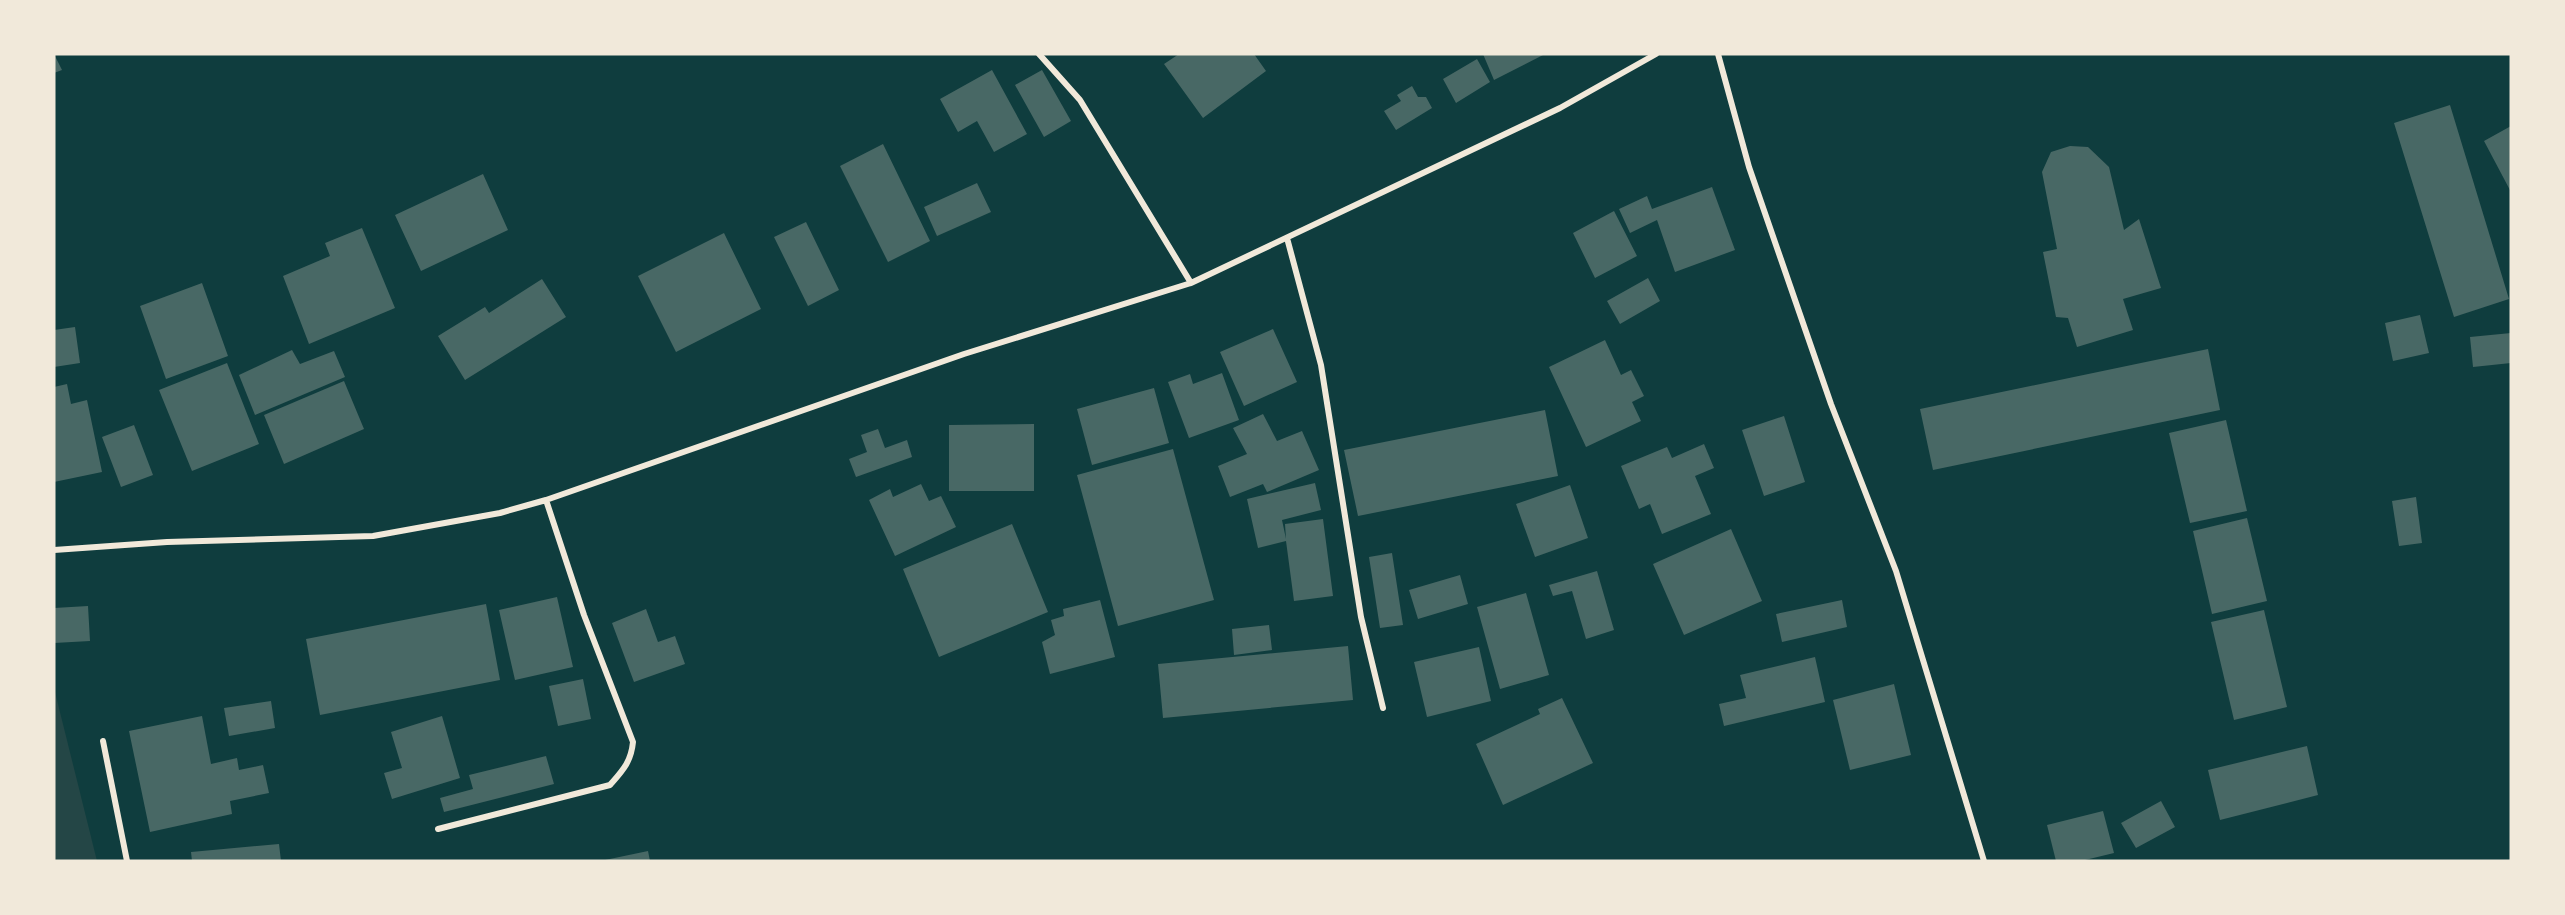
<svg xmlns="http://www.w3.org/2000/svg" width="2565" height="915" viewBox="0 0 2565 915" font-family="'Fira Sans Condensed',sans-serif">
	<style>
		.green { fill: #244646 }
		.building { fill: #486865 }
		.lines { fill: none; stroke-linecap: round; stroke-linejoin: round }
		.minor { stroke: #f1e9da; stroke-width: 6 }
	</style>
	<rect width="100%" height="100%" fill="#0f3d3e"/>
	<!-- green -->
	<path class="green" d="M54 688 97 861H54Z"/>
	<!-- building -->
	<path class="building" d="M54 54 62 70 54 73Z
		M1179 54H1254L1266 71 1203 118 1164 64Z
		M1483 54H1545L1494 80Z
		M1477 59 1490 82 1456 103 1443 79Z
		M992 70 1027 134 994 152 977 121 958 132 940 99Z
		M1042 70 1071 121 1044 137 1015 85Z
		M1412 86 1418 97H1426L1432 108 1396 130 1384 111 1401 101 1397 95Z
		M2450 105 2509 299 2454 317 2394 123Z
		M2511 126V192L2484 141Z
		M883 144 930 241 888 262 840 166Z
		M2070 146 2088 147 2109 167 2124 230 2139 219 2161 288 2123 299 2133 330 2077 347 2068 318 2056 317 2043 252 2057 249 2042 172 2051 152Z
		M483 174 508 230 421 271 395 215Z
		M977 183 991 212 937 236 924 207Z
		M1712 187 1735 250 1675 272 1657 220 1630 233 1619 209 1647 196 1652 209Z
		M1614 211 1637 256 1595 278 1573 233Z
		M806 222 839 290 808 306 774 237Z
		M362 228 395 308 309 344 283 276 330 256 325 243Z
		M724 233 761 309 676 352 638 276Z
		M1648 278 1660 301 1620 324 1607 301Z
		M542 279 566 317 465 380 438 336 485 307 489 313Z
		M202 283 228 356 166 379 140 306Z
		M2420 315 2429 353 2393 361 2385 323Z
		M75 327 80 363 54 367V330Z
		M1273 329 1297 382 1244 406 1220 352Z
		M2511 333V363L2473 367 2470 337Z
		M1605 340 1621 375 1631 370 1644 396 1632 402 1641 421 1586 447 1549 367Z
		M2208 349 2220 410 1933 470 1920 409Z
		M292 350 300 364 334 351 345 377 255 415 239 375Z
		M227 363 259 444 192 471 159 390Z
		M1222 373 1239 420 1189 438 1168 382 1190 374 1193 384Z
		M344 381 364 429 284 464 264 415Z
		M67 384 71 404 87 400 102 472 54 482V387Z
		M1154 388 1169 443 1092 465 1077 409Z
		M1545 410 1558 476 1358 516 1344 450Z
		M1263 414 1277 441 1302 431 1319 470 1267 492 1263 484 1230 497 1218 466 1247 454 1233 428Z
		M1784 416 1805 482 1764 496 1742 430Z
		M2226 420 2247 511 2190 523 2169 433Z
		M1034 424V491H949V425Z
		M134 425 153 475 121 487 102 437Z
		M878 429 885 448 907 440 912 457 856 477 849 459 867 452 861 435Z
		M1704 444 1714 468 1695 476 1711 514 1662 534 1650 504 1639 509 1621 466 1667 447 1672 458Z
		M1173 449 1214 600 1118 626 1077 475Z
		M1315 483 1321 510 1282 520 1286 539 1285 524 1323 519 1333 596 1294 601 1286 541 1258 548 1247 499Z
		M921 484 929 501 941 496 956 527 895 556 869 500 890 489 893 497Z
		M1570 485 1588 538 1535 557 1516 504Z
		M2416 497 2422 543 2399 546 2392 501Z
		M2247 518 2267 601 2212 614 2193 531Z
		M1012 524 1048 612 939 657 903 569Z
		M1731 529 1762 601 1684 635 1653 564Z
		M1392 553 1403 625 1380 628 1369 557Z
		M1597 571 1614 630 1586 639 1572 591 1553 596 1549 585Z
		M1460 575 1468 604 1418 619 1409 590Z
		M1526 593 1549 675 1500 689 1477 607Z
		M557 597 573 667 515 680 499 610Z
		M1100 600 1115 657 1050 674 1042 642 1055 635 1051 620 1064 616 1063 609Z
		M1842 600 1847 627 1782 642 1776 614Z
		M486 604 500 680 320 715 306 639Z
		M88 606 90 641 54 643V608Z
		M646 609 658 642 675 636 685 664 634 682 612 623Z
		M2264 610 2287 707 2234 720 2211 622Z
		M1269 625 1272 650 1234 655 1232 629Z
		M1348 646 1353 700 1163 718 1158 664Z
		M1479 647 1491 701 1427 717 1414 662Z
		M1815 657 1825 702 1724 726 1719 704 1746 698 1740 675Z
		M583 679 591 719 558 726 549 686Z
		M1894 684 1911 755 1850 770 1833 700Z
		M1562 698 1593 763 1503 805 1476 744 1540 714 1538 709Z
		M271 701 275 728 229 736 224 708Z
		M202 716 211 764 237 758 239 770 263 765 269 793 230 801 232 814 150 832 129 731Z
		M442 716 460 778 392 799 384 773 402 768 391 732Z
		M2307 746 2318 795 2220 820 2208 770Z
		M546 756 554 784 444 812 440 798 473 789 469 775Z
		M2161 801 2175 827 2136 848 2121 823Z
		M2103 811 2114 853 2081 861H2056L2047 825Z
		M279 844 281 861H192L191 852Z
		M648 851 650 861H605V860Z"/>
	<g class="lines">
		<!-- minor -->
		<path class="minor" d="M1039 54 1080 100 1191 283
			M1718 54 1749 167 1831 404 1896 571 1984 861
			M1287 238 1321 365 1361 617 1383 708
			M54 550 167 542 373 536 500 513 546 500 964 354 1191 283 1560 108 1656 54
			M103 741 127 861
			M438 829 610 785C623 770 631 762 633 742L584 615 546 500"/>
	</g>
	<!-- border -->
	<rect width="2565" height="915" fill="none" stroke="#f1e9da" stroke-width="111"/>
</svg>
